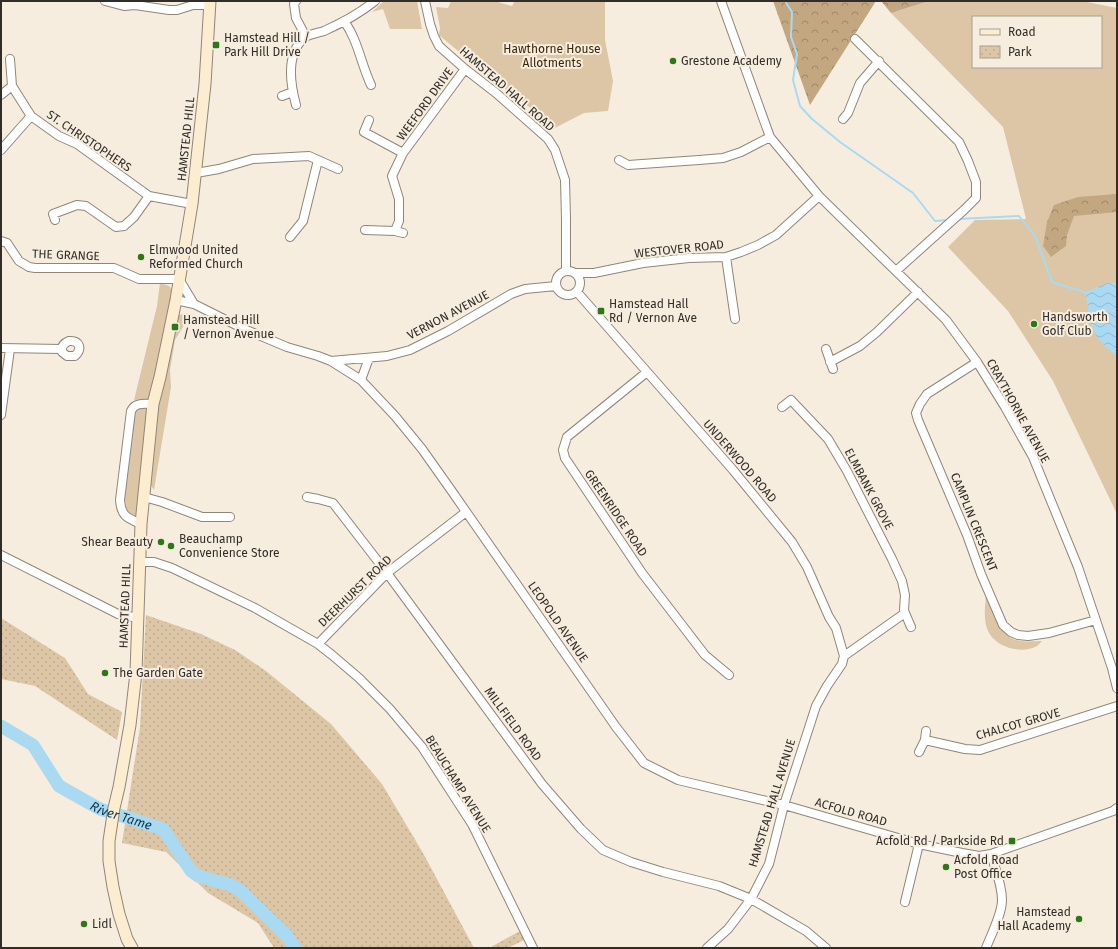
<svg xmlns="http://www.w3.org/2000/svg" width="1118" height="949" viewBox="0 0 1118 949" font-family="'Fira Sans',sans-serif">
	<style>
		.green { fill: #dcc6a6; fill-rule: evenodd }
		.forest { fill: url(#forest-crowns) }
		.park { fill: url(#park-dots) }
		.water { fill: url(#water-waves) }
		.lines { fill: none; stroke-linecap: round; stroke-linejoin: round }
		.stream { stroke: #a9daf2; stroke-width: 2 }
		.river { stroke: #a9daf2; stroke-width: 13 }
		.minor-casing { stroke: #8f867a; stroke-width: 10 }
		.secondary-casing { stroke: #8f867a; stroke-width: 13 }
		.minor { stroke: #fff; stroke-width: 8 }
		.secondary { stroke: #fcedd0; stroke-width: 11 }
		.poi-dot { fill: #2d7619; stroke: #f7eddf; stroke-width: 1.5 }
		.labels { text-anchor: middle; stroke-width: 4; stroke-linejoin: round; paint-order: stroke }
		.poi-label { font-size: 12px; fill: #312d28; stroke: #f7eddf; text-anchor: start }
		.park-label { font-size: 12px; fill: #3a2705; stroke: #f7eddf }
		.street-label { font-size: 12px; fill: #312d28; stroke: #f7eddf }
		.water-label { font-size: 13px; font-style: italic; fill: #0e384a; stroke: #f7eddf }
	</style>
	<defs>
		<pattern id="forest-crowns" width="20" height="18" patternUnits="userSpaceOnUse"><rect width="20" height="18" fill="#c2a781"/><path d="M2 6a3 3 0 1 1 6 0M12 15a3 3 0 1 1 6 0" fill="none" stroke="#9e886a"/></pattern>
		<pattern id="park-dots" width="8" height="8" patternUnits="userSpaceOnUse"><rect width="8" height="8" fill="#dcc6a6"/><path d="M2 2h.1M6 6h.1" fill="none" stroke="#bdaa8f" stroke-width="1.8" stroke-linecap="round"/></pattern>
		<pattern id="water-waves" width="16" height="10" patternUnits="userSpaceOnUse"><rect width="16" height="10" fill="#a9daf2"/><path d="M0 5q4-4 8 0t8 0" fill="none" stroke="#92bbd0"/></pattern>
	</defs>
	<rect width="100%" height="100%" fill="#f7eddf"/>
	<!-- green -->
	<path class="green" d="M384 1H417L422 29H390L383 9 372 12Z
		M451 1H494L512 6 515 1H605V40L613 81 608 111 584 113 549 131 532 109 490 78 439 35 440 28 436 7 448 8Z
		M929 1H1082L1117 8V514L1053 381 1008 311 948 247 975 220 1026 219 1003 127 891 13ZM973 17H1101V67H973Z
		M160 283 169 286 172 290 151 396 149 399 134 400 157 306Z
		M186 313 204 320 186 322 175 340 170 370 171 387 154 490 150 484 158 395 173 333 179 315Z
		M145 408H150L137 519 131 517 122 506 133 414 138 409Z
		M986 594C992 610 1000 638 1020 641 1027 642 1035 641 1042 641 1040 643 1038 646 1035 647 1020 654 995 647 988 631 983 620 985 606 986 594Z"/>
	<!-- forest -->
	<path class="forest" d="M773 1H876L810 105Z
		M881 1H929L891 13Z
		M1117 194V212L1074 216 1067 235 1066 246 1051 257 1043 246 1047 222 1054 205 1078 197Z"/>
	<!-- park -->
	<path class="park" d="M146 615 201 634 235 650 266 671 331 724 382 784 423 853 474 948H274L258 923 208 893 166 852 122 843 140 727Z
		M1 618 65 658 88 694 122 712 117 740 35 686 1 679Z
		M520 931 524 940 508 948H489Z"/>
	<!-- water -->
	<path class="water" d="M1110 282 1117 283V357L1098 339 1091 325 1085 292Z"/>
	<g class="lines">
		<!-- stream -->
		<path class="stream" d="M785 1 792 12 791 37 797 54 793 80 800 106 812 119 840 142 913 193 935 221 948 220
			M958 219 1019 216 1035 236 1052 282 1087 293"/>
		<!-- river -->
		<path class="river" id="s1" d="M1 726 33 745 59 786 100 809 163 829 191 871 198 876 231 885 242 892 287 936 295 948"/>
		<defs>
			<path id="minor" d="M105 1 124 6 135 5 169 10H177L193 5H210
				M296 1 294 4 296 18 306 37
				M425 1 430 24 434 36 439 46 465 69 496 93 548 139 555 150 565 180 566 219V271
				M721 1 770 137 819 196 946 320 977 362 1005 407 1033 457 1078 567 1112 668 1117 688
				M344 21C358 40 361 64 371 85
				M855 39 959 142 968 161 976 182V198L964 210 896 271
				M10 59 12 86 31 116 59 136 77 144 149 196 192 204
				M1 95 12 86
				M282 96 293 92
				M296 105C290 83 286 54 304 38 309 34 318 33 324 31 342 23 360 13 375 1
				M843 119 848 113 860 83 879 61
				M369 120 364 132 403 153
				M1 150 31 116
				M619 160 628 165 699 160 723 158 741 152 770 137
				M196 173 219 169 253 159 309 156 338 169
				M55 220 53 214 77 205 86 206 116 227 124 226 134 217 149 196
				M365 230 395 231 403 233
				M395 231 399 221V199L392 176 403 153 465 69
				M290 237 303 221 318 160
				M1 241 7 243 19 261 29 267 35 268H114L139 279H179L194 304 176 300
				M726 257 735 319
				M556 283a12 12 0 1 1 24 0a12 12 0 1 1-24 0Z
				M575 273H594L643 263 689 258 726 257 741 252 758 245 776 235 819 196
				M577 292 733 470 792 542 807 567 829 617 836 628 844 656 842 664 827 686 816 706 784 805 769 864 751 899 728 929 707 948
				M194 304 244 329 287 347 318 356 331 361 387 356 410 350 448 331 511 294 525 289 556 286
				M69 341C79 340 83 348 75 356H67L62 352C61 346 64 343 69 341Z
				M1 348 62 349
				M826 349 833 369
				M331 361 361 380 395 416 422 449 451 490 616 727 644 763 678 780 784 805 919 844 962 853 979 856 991 854 1113 811 1117 808
				M830 362 860 346 877 332 918 292
				M977 362 927 394 920 404 916 413 918 420 967 535 981 574 1003 625 1011 632 1018 635 1028 636 1049 633 1096 620
				M647 372 567 437 563 450 565 458 642 573 705 655 729 675
				M361 380 369 358
				M782 407 791 400 828 439 847 471 892 559 902 581 905 595 904 610 905 613 844 656
				M1 415 10 349
				M144 497 162 502 202 517H230
				M307 497 318 499 333 503 387 573 542 784 581 829 603 850 631 862 663 872 719 886 751 899 806 931 826 948
				M141 524C127 518 121 516 120 500L131 411C135 402 144 404 153 404
				M1 555 118 614 138 618
				M140 562H154L172 568 255 608 318 644 332 655 359 678 390 709 422 747 472 824 533 948
				M905 613 911 627
				M318 644 387 573 466 512
				M925 740 965 749 980 750 1117 706
				M919 752 925 740 926 731
				M905 902 919 844
				M986 948C991 935 1002 914 1002 900 1002 884 995 869 991 854"/>
			<path id="secondary" d="M132 948 127 939 119 914 113 887 109 861V841L114 808 119 787 130 725 136 673 141 524 153 404 160 377 176 300 192 204 205 84 210 1"/>
		</defs>
		<!-- minor casing -->
		<use href="#minor" class="minor-casing"/>
		<!-- secondary casing -->
		<use href="#secondary" class="secondary-casing"/>
		<!-- minor -->
		<use href="#minor" class="minor"/>
		<!-- secondary -->
		<use href="#secondary" class="secondary"/>
	</g>
	<!-- markers -->
	<g class="poi-dot">
		<rect x="212" y="41" width="8" height="8" rx="2"/>
		<circle cx="673" cy="61" r="4"/>
		<circle cx="141" cy="257" r="4"/>
		<rect x="597" y="307" width="8" height="8" rx="2"/>
		<circle cx="1034" cy="324" r="4"/>
		<rect x="171" y="323" width="8" height="8" rx="2"/>
		<circle cx="161" cy="542" r="4"/>
		<circle cx="171" cy="546" r="4"/>
		<circle cx="105" cy="673" r="4"/>
		<rect x="1008" y="837" width="8" height="8" rx="2"/>
		<circle cx="946" cy="867" r="4"/>
		<circle cx="1079" cy="919" r="4"/>
		<circle cx="84" cy="924" r="4"/>
	</g>
	<g class="labels">
		<!-- poi labels -->
		<g class="poi-label">
			<text x="224" y="42">Hamstead Hill /<tspan x="224" dy="14">Park Hill Drive</tspan></text>
			<text x="681" y="65">Grestone Academy</text>
			<text x="149" y="254">Elmwood United<tspan x="149" dy="14">Reformed Church</tspan></text>
			<text x="609" y="308">Hamstead Hall<tspan x="609" dy="14">Rd / Vernon Ave</tspan></text>
			<text x="1042" y="321">Handsworth<tspan x="1042" dy="14">Golf Club</tspan></text>
			<text x="183" y="324">Hamstead Hill<tspan x="183" dy="14">/ Vernon Avenue</tspan></text>
			<text x="179" y="543">Beauchamp<tspan x="179" dy="14">Convenience Store</tspan></text>
			<text x="153" y="546" text-anchor="end">Shear Beauty</text>
			<text x="113" y="677">The Garden Gate</text>
			<text x="1004" y="845" text-anchor="end">Acfold Rd / Parkside Rd</text>
			<text x="954" y="864">Acfold Road<tspan x="954" dy="14">Post Office</tspan></text>
			<text x="1071" y="916" text-anchor="end">Hamstead<tspan x="1071" dy="14">Hall Academy</tspan></text>
			<text x="92" y="928">Lidl</text>
		</g>
		<!-- park labels -->
		<g class="park-label">
			<text x="552" y="53">Hawthorne House<tspan x="552" dy="14">Allotments</tspan></text>
		</g>
		<!-- street labels -->
		<g class="street-label">
			<text transform="translate(507 89) rotate(41)" y="4">HAMSTEAD HALL ROAD</text>
			<text transform="translate(425 104) rotate(-54)" y="4">WEEFORD DRIVE</text>
			<text transform="translate(186 139) rotate(-84)" y="4">HAMSTEAD HILL</text>
			<text transform="translate(89 141) rotate(34)" y="4">ST. CHRISTOPHERS</text>
			<text transform="translate(679 249) rotate(-6)" y="4">WESTOVER ROAD</text>
			<text transform="translate(66 255) rotate(2)" y="4">THE GRANGE</text>
			<text transform="translate(448 315) rotate(-28)" y="4">VERNON AVENUE</text>
			<text transform="translate(1018 411) rotate(61)" y="4">CRAYTHORNE AVENUE</text>
			<text transform="translate(740 461) rotate(49)" y="4">UNDERWOOD ROAD</text>
			<text transform="translate(869 489) rotate(62)" y="4">ELMBANK GROVE</text>
			<text transform="translate(616 513) rotate(56)" y="4">GREENRIDGE ROAD</text>
			<text transform="translate(974 522) rotate(68)" y="4">CAMPLIN CRESCENT</text>
			<text transform="translate(355 591) rotate(-44)" y="4">DEERHURST ROAD</text>
			<text transform="translate(125 606) rotate(-88)" y="4">HAMSTEAD HILL</text>
			<text transform="translate(558 622) rotate(55)" y="4">LEOPOLD AVENUE</text>
			<text transform="translate(513 724) rotate(54)" y="4">MILLFIELD ROAD</text>
			<text transform="translate(1018 724) rotate(-16)" y="4">CHALCOT GROVE</text>
			<text transform="translate(458 784) rotate(58)" y="4">BEAUCHAMP AVENUE</text>
			<text transform="translate(772 803) rotate(-73)" y="4">HAMSTEAD HALL AVENUE</text>
			<text transform="translate(851 812) rotate(16)" y="4">ACFOLD ROAD</text>
		</g>
		<!-- water labels -->
		<g class="water-label">
			<text dy="5" stroke="none"><textPath href="#s1" startOffset="155">River Tame</textPath></text>
		</g>
	</g>
	<!-- border -->
	<rect width="1118" height="949" fill="none" stroke="#312d28" stroke-width="4"/>
	<!-- legend -->
	<rect x="972" y="16" width="130" height="52" fill="#f7eddf" stroke="#a8a096"/>
	<rect x="980" y="29" width="20" height="6" fill="#fcedd0" stroke="#a8a096"/>
	<text x="1008" y="36" font-size="12" fill="#312d28">Road</text>
	<rect x="980" y="46" width="20" height="12" fill="url(#park-dots)" stroke="#a8a096"/>
	<text x="1008" y="56" font-size="12" fill="#312d28">Park</text>
</svg>
